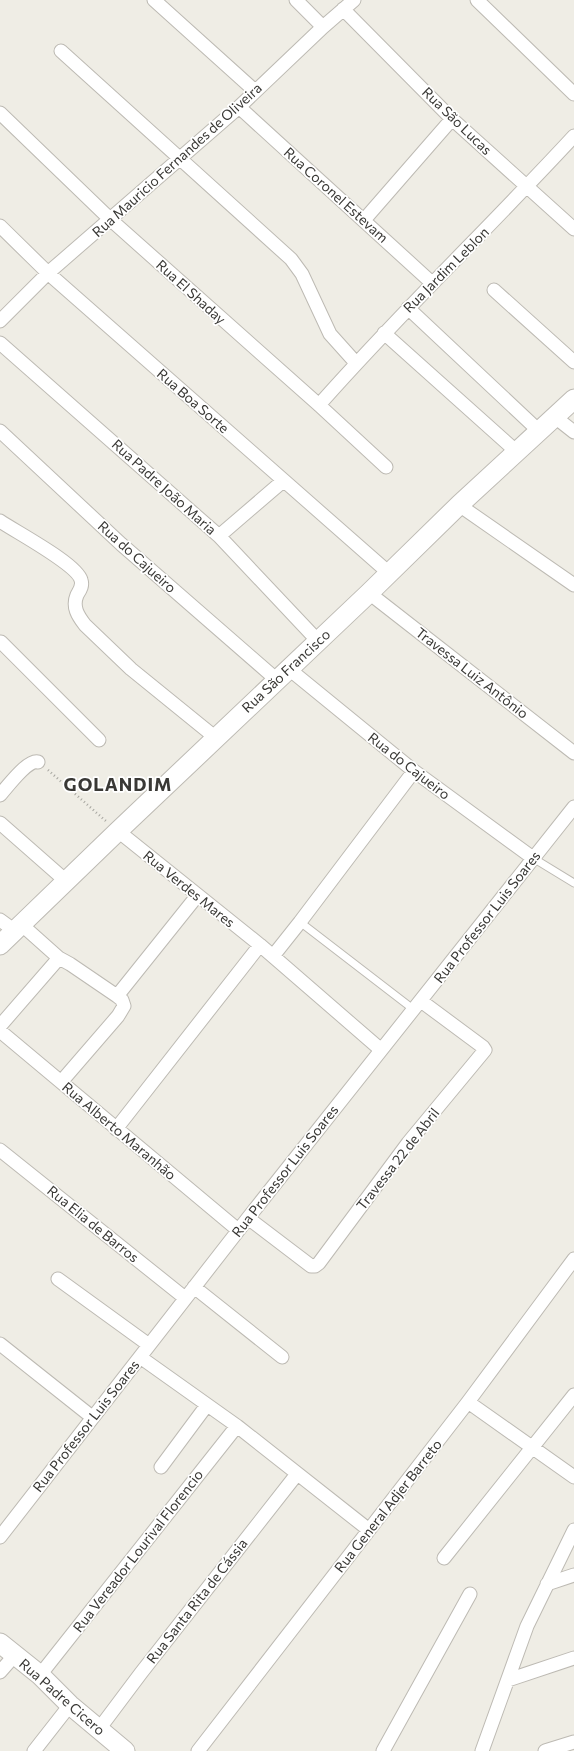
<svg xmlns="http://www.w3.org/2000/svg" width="574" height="1751" viewBox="0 0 574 1751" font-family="Commissioner,sans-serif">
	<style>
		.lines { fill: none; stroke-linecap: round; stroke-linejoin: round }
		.lane-casing { stroke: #bdbab3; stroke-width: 9 }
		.street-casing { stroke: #bdbab3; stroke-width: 15 }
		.secondary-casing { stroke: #bdbab3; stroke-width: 21 }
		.path { stroke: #a6a59f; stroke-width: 2.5; stroke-dasharray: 1 3; stroke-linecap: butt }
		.lane { stroke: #fff; stroke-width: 7 }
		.street { stroke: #fff; stroke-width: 13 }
		.secondary { stroke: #fff; stroke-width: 19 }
		.labels { text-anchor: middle; stroke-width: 3.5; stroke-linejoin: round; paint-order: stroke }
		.street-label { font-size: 14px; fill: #393835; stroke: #fff }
		.district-label { font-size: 18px; font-weight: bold; letter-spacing: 1px; fill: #393835; stroke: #fff }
	</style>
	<rect width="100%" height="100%" fill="#efede5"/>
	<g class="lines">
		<defs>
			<path id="lane" d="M533 858 574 883
				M300 922 413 1009"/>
			<path id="street" d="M154 0 255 91
				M296 0 323 27
				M477 0 574 94
				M343 9 452 119 574 229
				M61 51 291 259 302 274 330 334 356 363
				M239 107 432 283
				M0 113 111 220 319 405 386 467
				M364 220 452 119
				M0 226 48 273 389 573
				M494 290 574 362
				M408 308 539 431
				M0 321 48 273 239 107 323 27 354 0
				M384 333 517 452
				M0 343 219 536 318 641
				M319 405C401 312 490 227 574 136
				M555 417 574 432
				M0 431 121 544 277 680
				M459 505 574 585
				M0 521C16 532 77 564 81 580 83 586 80 590 77 595 72 607 78 616 85 625L131 669 216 738
				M219 536 283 481
				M369 593 574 753
				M1 642 99 740
				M289 669 414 771 533 858
				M0 795C7 787 28 759 38 762
				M0 823 66 881
				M118 831 260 945 380 1049
				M0 920 15 931
				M273 956 300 922 414 771
				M59 958 70 964 117 996 122 1000 124 1006 118 1016 61 1082
				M117 996 197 896
				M0 1026 59 958 22 925
				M0 1031 238 1230
				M116 1129 260 945
				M0 1150 185 1298
				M248 1218 311 1266H315L319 1263 408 1143 485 1050 483 1047 421 1001
				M58 1279 149 1345
				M194 1287 282 1357
				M0 1344 92 1417
				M140 1357 237 1426 369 1530
				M468 1402 574 1477
				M161 1467 207 1405
				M0 1537 248 1218 574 807
				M444 1558 574 1395
				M547 1584 574 1575
				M0 1672 14 1656
				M40 1675 237 1426
				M508 1680 574 1658
				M99 1729 141 1673 297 1474
				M34 1751 70 1705
				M198 1751 468 1402 574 1259
				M383 1751 470 1594
				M482 1751 527 1626 574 1530
				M545 1751 574 1742"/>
			<path id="secondary" d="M0 945 118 831 369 593 459 505 574 399
				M0 1643 40 1675 70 1705 125 1751"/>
		</defs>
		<!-- lane casing -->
		<use href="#lane" class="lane-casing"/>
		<!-- street casing -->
		<use href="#street" class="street-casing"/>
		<!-- secondary casing -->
		<use href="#secondary" class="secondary-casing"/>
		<!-- path -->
		<path class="path" d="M48 770 107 822"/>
		<!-- lane -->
		<use href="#lane" class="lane"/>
		<!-- street -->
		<use href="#street" class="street"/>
		<!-- secondary -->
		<use href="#secondary" class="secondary"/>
	</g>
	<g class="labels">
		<!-- street labels -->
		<g class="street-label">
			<text transform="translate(457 121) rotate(44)" y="5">Rua São Lucas</text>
			<text transform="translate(177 160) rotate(-42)" y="5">Rua Mauricio Fernandes de Oliveira</text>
			<text transform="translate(336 195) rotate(42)" y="5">Rua Coronel Estevam</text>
			<text transform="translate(446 270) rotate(-45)" y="5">Rua Jardim Leblon</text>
			<text transform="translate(191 292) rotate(42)" y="5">Rua El Shaday</text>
			<text transform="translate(193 401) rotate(41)" y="5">Rua Boa Sorte</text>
			<text transform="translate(164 487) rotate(42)" y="5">Rua Padre João Maria</text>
			<text transform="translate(137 557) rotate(42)" y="5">Rua do Cajueiro</text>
			<text transform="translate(286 671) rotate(-43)" y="5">Rua São Francisco</text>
			<text transform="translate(472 673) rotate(38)" y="5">Travessa Luiz Antônio</text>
			<text transform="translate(409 766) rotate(38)" y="5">Rua do Cajueiro</text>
			<text transform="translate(189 889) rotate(39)" y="5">Rua Verdes Mares</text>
			<text transform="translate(487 917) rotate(-52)" y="5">Rua Professor Luis Soares</text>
			<text transform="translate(119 1131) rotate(40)" y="5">Rua Alberto Maranhão</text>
			<text transform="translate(398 1159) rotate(-52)" y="5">Travessa 22 de Abril</text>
			<text transform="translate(285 1171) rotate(-52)" y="5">Rua Professor Luis Soares</text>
			<text transform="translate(93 1224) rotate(39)" y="5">Rua Elia de Barros</text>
			<text transform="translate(86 1426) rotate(-52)" y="5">Rua Professor Luis Soares</text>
			<text transform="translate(388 1506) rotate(-52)" y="5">Rua General Adjer Barreto</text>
			<text transform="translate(138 1551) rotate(-52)" y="5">Rua Vereador Lourival Florencio</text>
			<text transform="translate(197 1601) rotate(-52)" y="5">Rua Santa Rita de Cássia</text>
			<text transform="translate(62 1697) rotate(41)" y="5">Rua Padre Cicero</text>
		</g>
		<!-- district labels -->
		<g class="district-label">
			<text x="118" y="791">GOLANDIM</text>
		</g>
	</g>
</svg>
